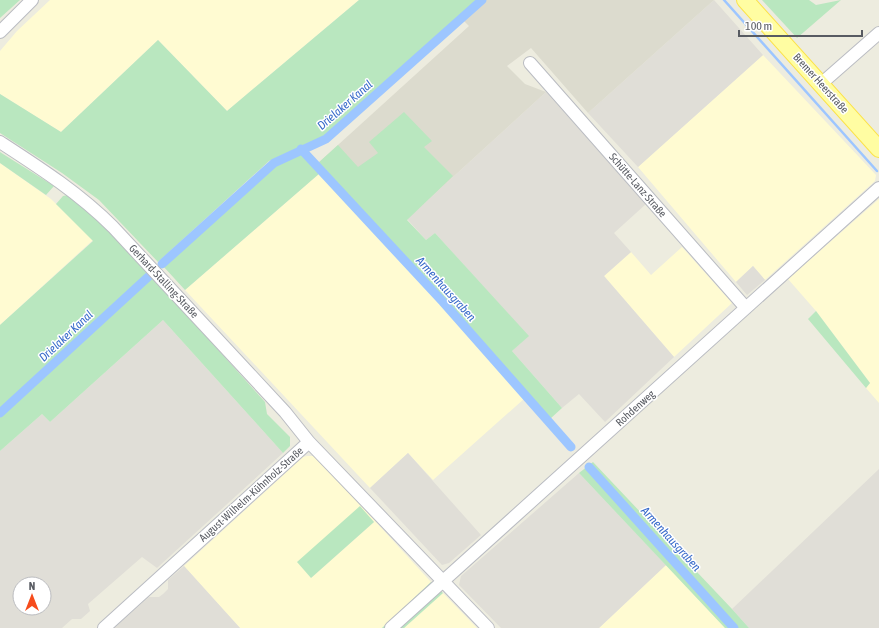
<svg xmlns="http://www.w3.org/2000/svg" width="879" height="628" viewBox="0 0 879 628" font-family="'Asap Condensed',sans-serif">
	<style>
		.commercial { fill: #fffbd2; fill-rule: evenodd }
		.industrial { fill: #e0ded7; fill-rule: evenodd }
		.education { fill: #dcdbce }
		.green { fill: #b9e7bf }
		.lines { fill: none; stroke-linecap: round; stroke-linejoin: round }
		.stream { stroke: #9dc6ff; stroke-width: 2.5 }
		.canal { stroke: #9dc6ff; stroke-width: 9 }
		.minor-casing { stroke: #babcc2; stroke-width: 14 }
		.major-casing { stroke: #fce349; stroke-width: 18 }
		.minor { stroke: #fff; stroke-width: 12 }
		.major { stroke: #fffda2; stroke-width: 16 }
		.labels { text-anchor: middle; stroke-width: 3; stroke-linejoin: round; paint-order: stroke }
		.street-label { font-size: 11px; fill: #585b62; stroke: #fff }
		.water-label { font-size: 12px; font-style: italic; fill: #376aca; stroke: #fff }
	</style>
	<rect width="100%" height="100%" fill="#edecdf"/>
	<!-- commercial -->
	<path class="commercial" d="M50 0H359L227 111 158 40 61 132 0 94V51L17 31Z
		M763 55 876 175 875 181 765 280 753 266 736 282 638 167Z
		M0 163 51 199 93 240 0 325Z
		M320 173 525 398 433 480 408 453 370 488 185 290Z
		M879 199V403L866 388 870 383 816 311 788 279Z
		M682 247 732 303 674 357 604 276 631 252 651 275Z
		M307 456H314L318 459 431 582 382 628H240L184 566 303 457ZM359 507 374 522 311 578Z
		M666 565 725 628H599Z
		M443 593 477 628H404Z"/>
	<!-- industrial -->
	<path class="industrial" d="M714 0 763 55 638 167 588 113Z
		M546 92 646 204 614 233 631 252 604 276 674 357 605 422 579 394 562 408 512 351 528 336 435 233 426 240 407 219Z
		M753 266 765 280 747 295 736 282Z
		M163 320 283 453 157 568 142 557 88 604 90 611 81 619H72L62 628H0V451L42 414 50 422ZM20 584H44V608H20Z
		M408 453 481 535 449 563 442 565 370 488Z
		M879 469V628H749L732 609Z
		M579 473 666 565 599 628H501L459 585 461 576Z
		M184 566 240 628H114L149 597H159L163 594 168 589V580Z"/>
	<!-- education -->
	<path class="education" d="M486 0H714L588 113 531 48 507 66 525 84 546 92 407 219 317 164 469 26 463 20Z"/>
	<!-- green -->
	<path class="green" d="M0 0H20L0 18Z
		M359 0H477L324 136 269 161 158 262 99 200 62 173 0 133V94L61 132 158 40 227 111Z
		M762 0H809L816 5 841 0 797 38Z
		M404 112 432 141 424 147 453 176 407 220 426 240 435 233 529 336 512 351 562 408 550 419 445 301 317 164 338 145 358 167 378 153 369 142Z
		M0 152 3 154 54 186 46 195 0 163Z
		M301 152 320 173 185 290 163 266 276 165Z
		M68 195 98 220 145 268 265 402 267 414 290 437V446L283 453 163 320 50 422 42 414 0 451V325L93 241 56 204 63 196Z
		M816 311 870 383 866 388 808 319Z
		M593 462 732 609 749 628H725L579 473Z
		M360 506 374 522 311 578 297 562Z
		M431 582 443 593 404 628H382Z"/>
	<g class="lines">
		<!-- stream -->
		<path class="stream" d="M724 0 877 171"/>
		<!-- canal -->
		<path class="canal" d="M301 149 443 302 571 447
			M162 264 274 163 326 139 482 0
			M0 413 148 277
			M589 467 734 628"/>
		<defs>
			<path id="minor" d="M0 32 32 0
				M530 63 746 308
				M822 83 879 33
				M0 142C40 168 79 193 113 227L285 412 309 442 488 628
				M104 628 309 442
				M391 628 879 188"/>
			<path id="major" d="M745 0 879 149"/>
		</defs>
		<!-- minor casing -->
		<use href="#minor" class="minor-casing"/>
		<!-- major casing -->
		<use href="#major" class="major-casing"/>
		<!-- minor -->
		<use href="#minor" class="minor"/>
		<!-- major -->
		<use href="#major" class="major"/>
	</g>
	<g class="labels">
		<!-- street labels -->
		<g class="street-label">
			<text transform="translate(821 83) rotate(48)" y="4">Bremer Heerstraße</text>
			<text transform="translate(638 185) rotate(49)" y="4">Schütte-Lanz-Straße</text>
			<text transform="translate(164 281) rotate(47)" y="4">Gerhard-Stalling-Straße</text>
			<text transform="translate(635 408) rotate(-42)" y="4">Rohdenweg</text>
			<text transform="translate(251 494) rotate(-42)" y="4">August-Wilhelm-Kühnholz-Straße</text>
		</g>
		<!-- water labels -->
		<g class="water-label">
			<text transform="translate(345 105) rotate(-41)" y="4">Drielaker Kanal</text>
			<text transform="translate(446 289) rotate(48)" y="4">Armenhausgraben</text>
			<text transform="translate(66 336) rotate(-43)" y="4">Drielaker Kanal</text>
			<text transform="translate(671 539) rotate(48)" y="4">Armenhausgraben</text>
		</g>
	</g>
	<!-- north arrow -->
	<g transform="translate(32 596)"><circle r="19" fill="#ffffff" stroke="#bcbdc0"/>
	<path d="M0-3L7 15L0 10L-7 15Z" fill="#f64c1c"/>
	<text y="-6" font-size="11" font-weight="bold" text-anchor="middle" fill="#585b62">N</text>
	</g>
	<!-- scale -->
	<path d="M739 30v6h123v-6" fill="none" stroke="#585b62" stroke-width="2"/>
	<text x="745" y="30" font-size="12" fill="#585b62" stroke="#ffffff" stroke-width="3" paint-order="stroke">100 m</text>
</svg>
